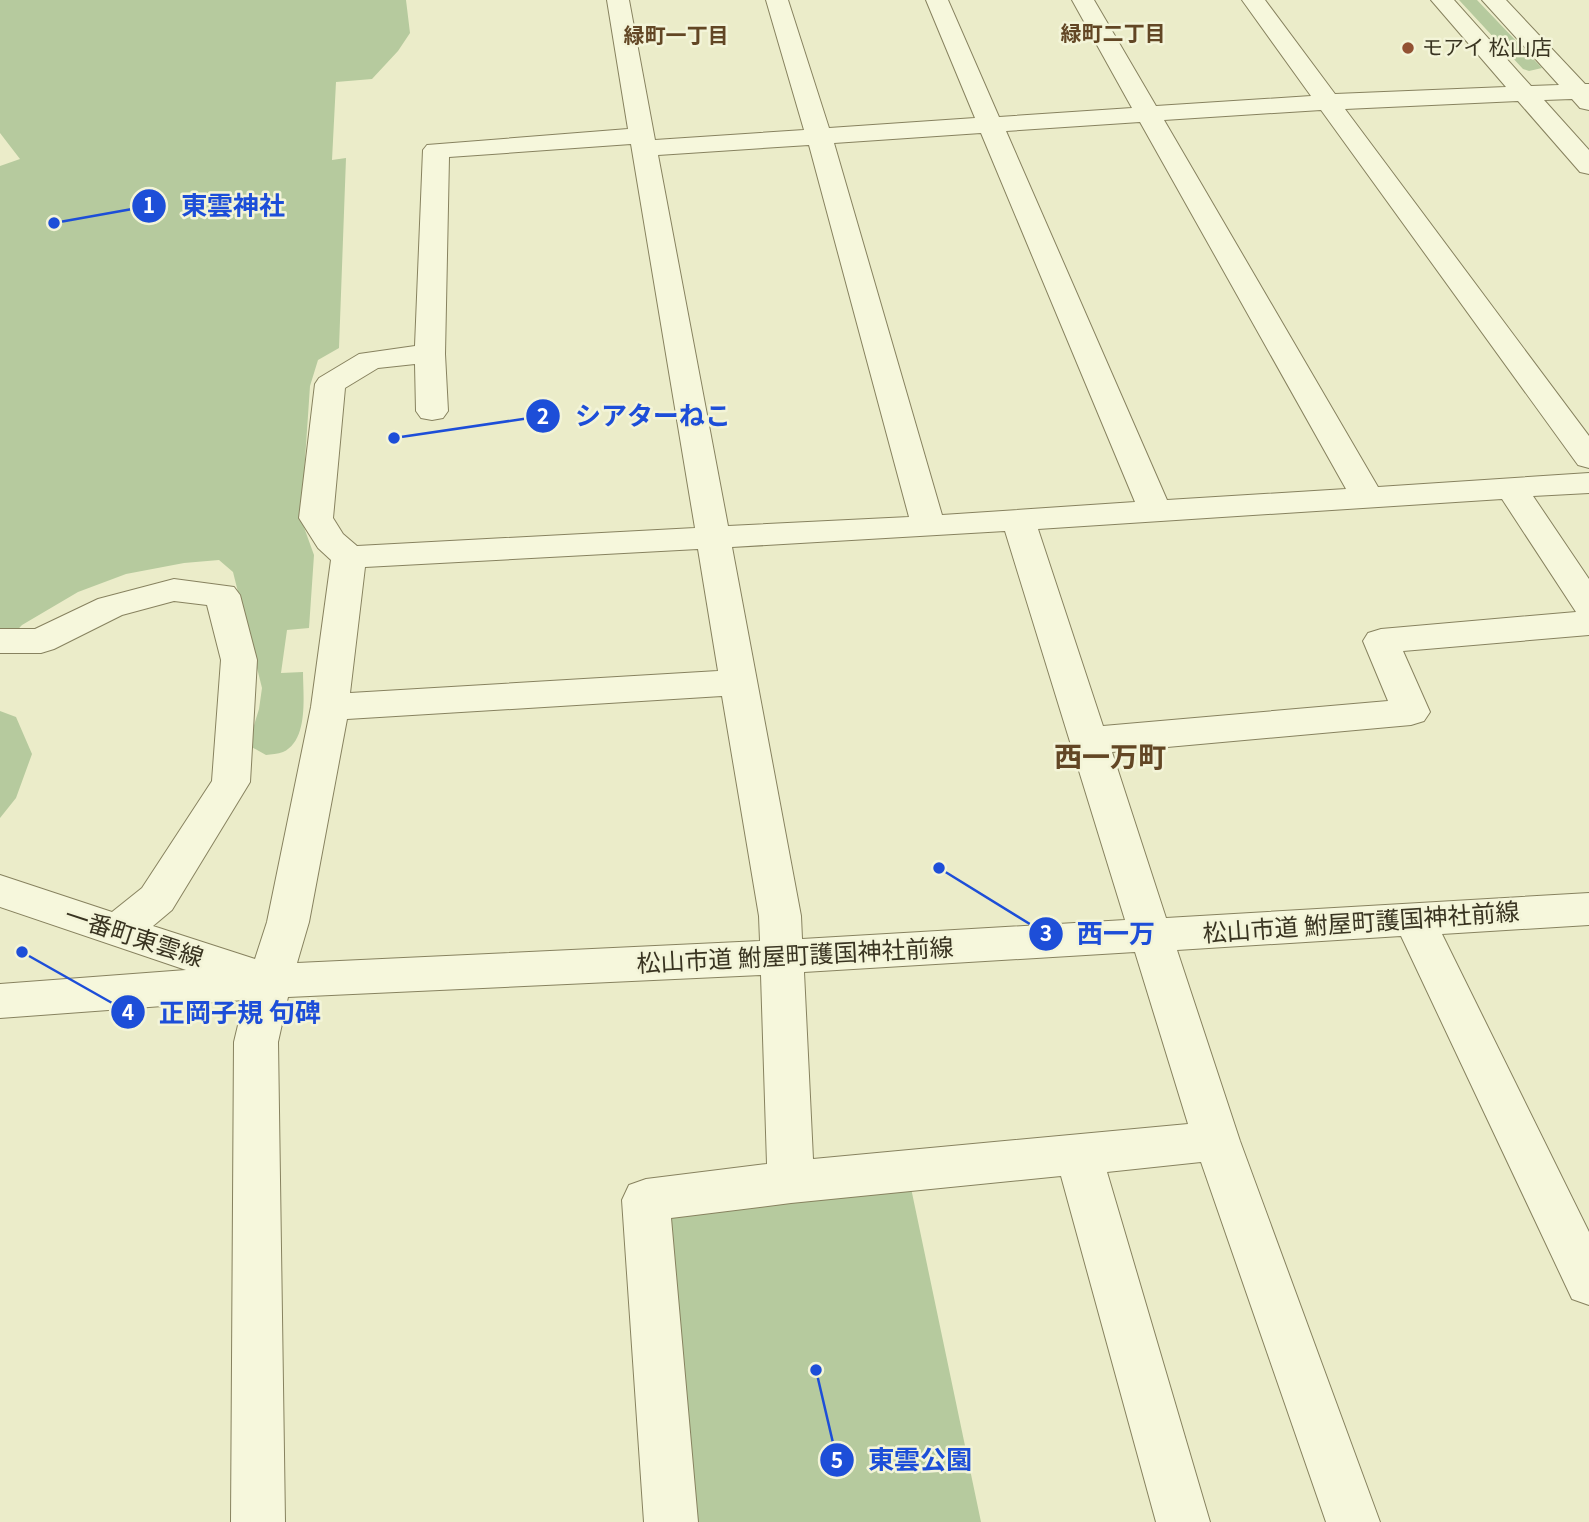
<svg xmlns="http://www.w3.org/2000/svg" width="1589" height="1522" viewBox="0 0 1589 1522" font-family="Georgia,'Noto Sans JP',serif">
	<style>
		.green { fill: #b6ca9e }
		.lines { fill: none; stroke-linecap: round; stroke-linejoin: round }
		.minor-casing { stroke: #87825f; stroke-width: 2 }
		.minor { fill: #f6f7dc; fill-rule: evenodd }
		.poi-dot { fill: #925233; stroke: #f3f4d8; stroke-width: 2.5 }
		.labels { text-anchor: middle; stroke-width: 5; stroke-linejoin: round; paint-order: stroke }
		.far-neighbourhood-label { font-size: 21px; font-weight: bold; fill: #624624; stroke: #f3f4d8 }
		.far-poi-label { font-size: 21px; fill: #393421; stroke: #f3f4d8; text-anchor: start }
		.street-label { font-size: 24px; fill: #393421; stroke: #f3f4d8 }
		.quarter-label { font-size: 28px; font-weight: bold; fill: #624624; stroke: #f3f4d8 }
		.leader { fill: none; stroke: #1d4ed8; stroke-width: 2.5 }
		.callout-dot { fill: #1d4ed8; stroke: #f3f4d8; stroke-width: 2.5 }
		.mark-label { font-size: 21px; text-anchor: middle; font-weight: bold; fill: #fff }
		.callout-label { font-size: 26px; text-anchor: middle; font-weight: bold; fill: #1d4ed8; stroke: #f3f4d8; stroke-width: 5; stroke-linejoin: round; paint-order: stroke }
	</style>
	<rect width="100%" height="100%" fill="#ebecc9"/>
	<!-- green -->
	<path class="green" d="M0 0H406L410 33 398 51 372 79 336 82 332 160 346 158 339 348 318 360 310 386 301 519 314 555 309 628 287 630 281 673 303 672C303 695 309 740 283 752 278 754 271 754 266 755L248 745 259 709 262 688 233 572 219 560 184 563 126 574 78 592 22 625 0 648V166L20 159 0 133Z
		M1459 0H1477L1542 68 1529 71 1523 69Z
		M0 711 16 717 32 754 16 798 0 818Z
		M911 1188 981 1522H694L670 1217Z"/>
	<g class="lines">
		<defs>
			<path id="minor" d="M607 0H629L655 140 804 130 766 0H788L829 128 975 118 926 0H948L999 117 1132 108 1072 0H1094L1156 106 1311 96 1242 0H1265L1335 94 1506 87 1431 0H1454L1531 86 1559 85 1482 0H1506L1585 84H1589V110L1580 108 1572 99 1544 100 1589 150V174L1580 172 1518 101 1345 109 1589 436V468L1578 465 1321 110 1164 120 1378 487 1589 473V493L1533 496 1589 579V635L1403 651 1430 712 1424 721 1411 725 1112 752 1166 918 1589 893V925L1442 934 1589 1232V1305L1572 1299 1401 936 1177 950 1240 1141 1380 1522H1326L1201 1162 1107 1172 1210 1522H1156L1061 1176 791 1203 671 1218 698 1522H644L622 1200 629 1185 646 1179 767 1164 761 975 288 997 278 1042 285 1522H231L234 1042 244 1000 0 1018V984L186 970 0 907V875L112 912 142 888 212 781 221 660 207 605 174 601 122 615 54 649 41 653H0V629H35L98 599 174 579 234 587 240 595 257 660 250 782 172 910 153 926 255 959 267 922 311 707 331 560 318 548 299 518 315 384 319 378 359 354 415 346 423 150 427 145 628 129ZM1140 122 1346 489 1167 500 1006 131ZM981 133 1135 502 942 515 834 143ZM631 144 695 528 357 546 343 534 333 518 345 388 378 368 415 364 416 411 421 418 432 420 443 418 448 411 445 354 449 157ZM809 145 909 517 728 526 658 155ZM1502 499 1576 612 1381 629 1368 633 1363 641 1388 701 1103 726 1038 529ZM1005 531 1125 920 802 939 801 916 732 547ZM698 549 718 671 350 693 365 567ZM722 696 759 916 760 941 297 963 309 922 347 719ZM1135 952 1188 1124 813 1159 804 972Z"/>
		</defs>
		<!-- minor casing -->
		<use href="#minor" class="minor-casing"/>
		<!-- minor -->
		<use href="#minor" class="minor"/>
	</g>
	<!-- markers -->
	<circle class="poi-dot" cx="1408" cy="48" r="7"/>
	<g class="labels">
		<!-- far-neighbourhood labels -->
		<g class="far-neighbourhood-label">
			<text x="1113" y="41">緑町二丁目</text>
			<text x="676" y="43">緑町一丁目</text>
		</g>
		<!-- far-poi labels -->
		<g class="far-poi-label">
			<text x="1422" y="55">モアイ 松山店</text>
		</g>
		<!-- street labels -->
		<g class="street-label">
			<text transform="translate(1361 923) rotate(-4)" y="8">松山市道 鮒屋町護国神社前線</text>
			<text transform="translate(134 937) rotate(18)" y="8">一番町東雲線</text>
			<text transform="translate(795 956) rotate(-3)" y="8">松山市道 鮒屋町護国神社前線</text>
		</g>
		<!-- quarter labels -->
		<g class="quarter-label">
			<text x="1110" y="767">西一万町</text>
		</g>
	</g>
	<!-- callouts -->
	<path class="leader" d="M54 223L149 206M394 438L543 416M939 868L1046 934M22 952L128 1012M816 1370L837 1460"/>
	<g class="callout-dot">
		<circle cx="54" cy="223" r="7"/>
		<circle cx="394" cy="438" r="7"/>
		<circle cx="939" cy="868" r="7"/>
		<circle cx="22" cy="952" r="7"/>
		<circle cx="816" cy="1370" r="7"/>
		<circle cx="149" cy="206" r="18"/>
		<circle cx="543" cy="416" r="18"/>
		<circle cx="1046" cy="934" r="18"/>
		<circle cx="128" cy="1012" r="18"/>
		<circle cx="837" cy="1460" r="18"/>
	</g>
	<g class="mark-label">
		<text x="149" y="213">1</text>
		<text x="543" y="424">2</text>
		<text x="1046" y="941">3</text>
		<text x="128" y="1020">4</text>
		<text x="837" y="1468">5</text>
	</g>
	<g class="callout-label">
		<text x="233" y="215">東雲神社</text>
		<text x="653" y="425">シアターねこ</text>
		<text x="1116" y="943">西一万</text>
		<text x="240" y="1022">正岡子規 句碑</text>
		<text x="920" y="1469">東雲公園</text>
	</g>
</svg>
